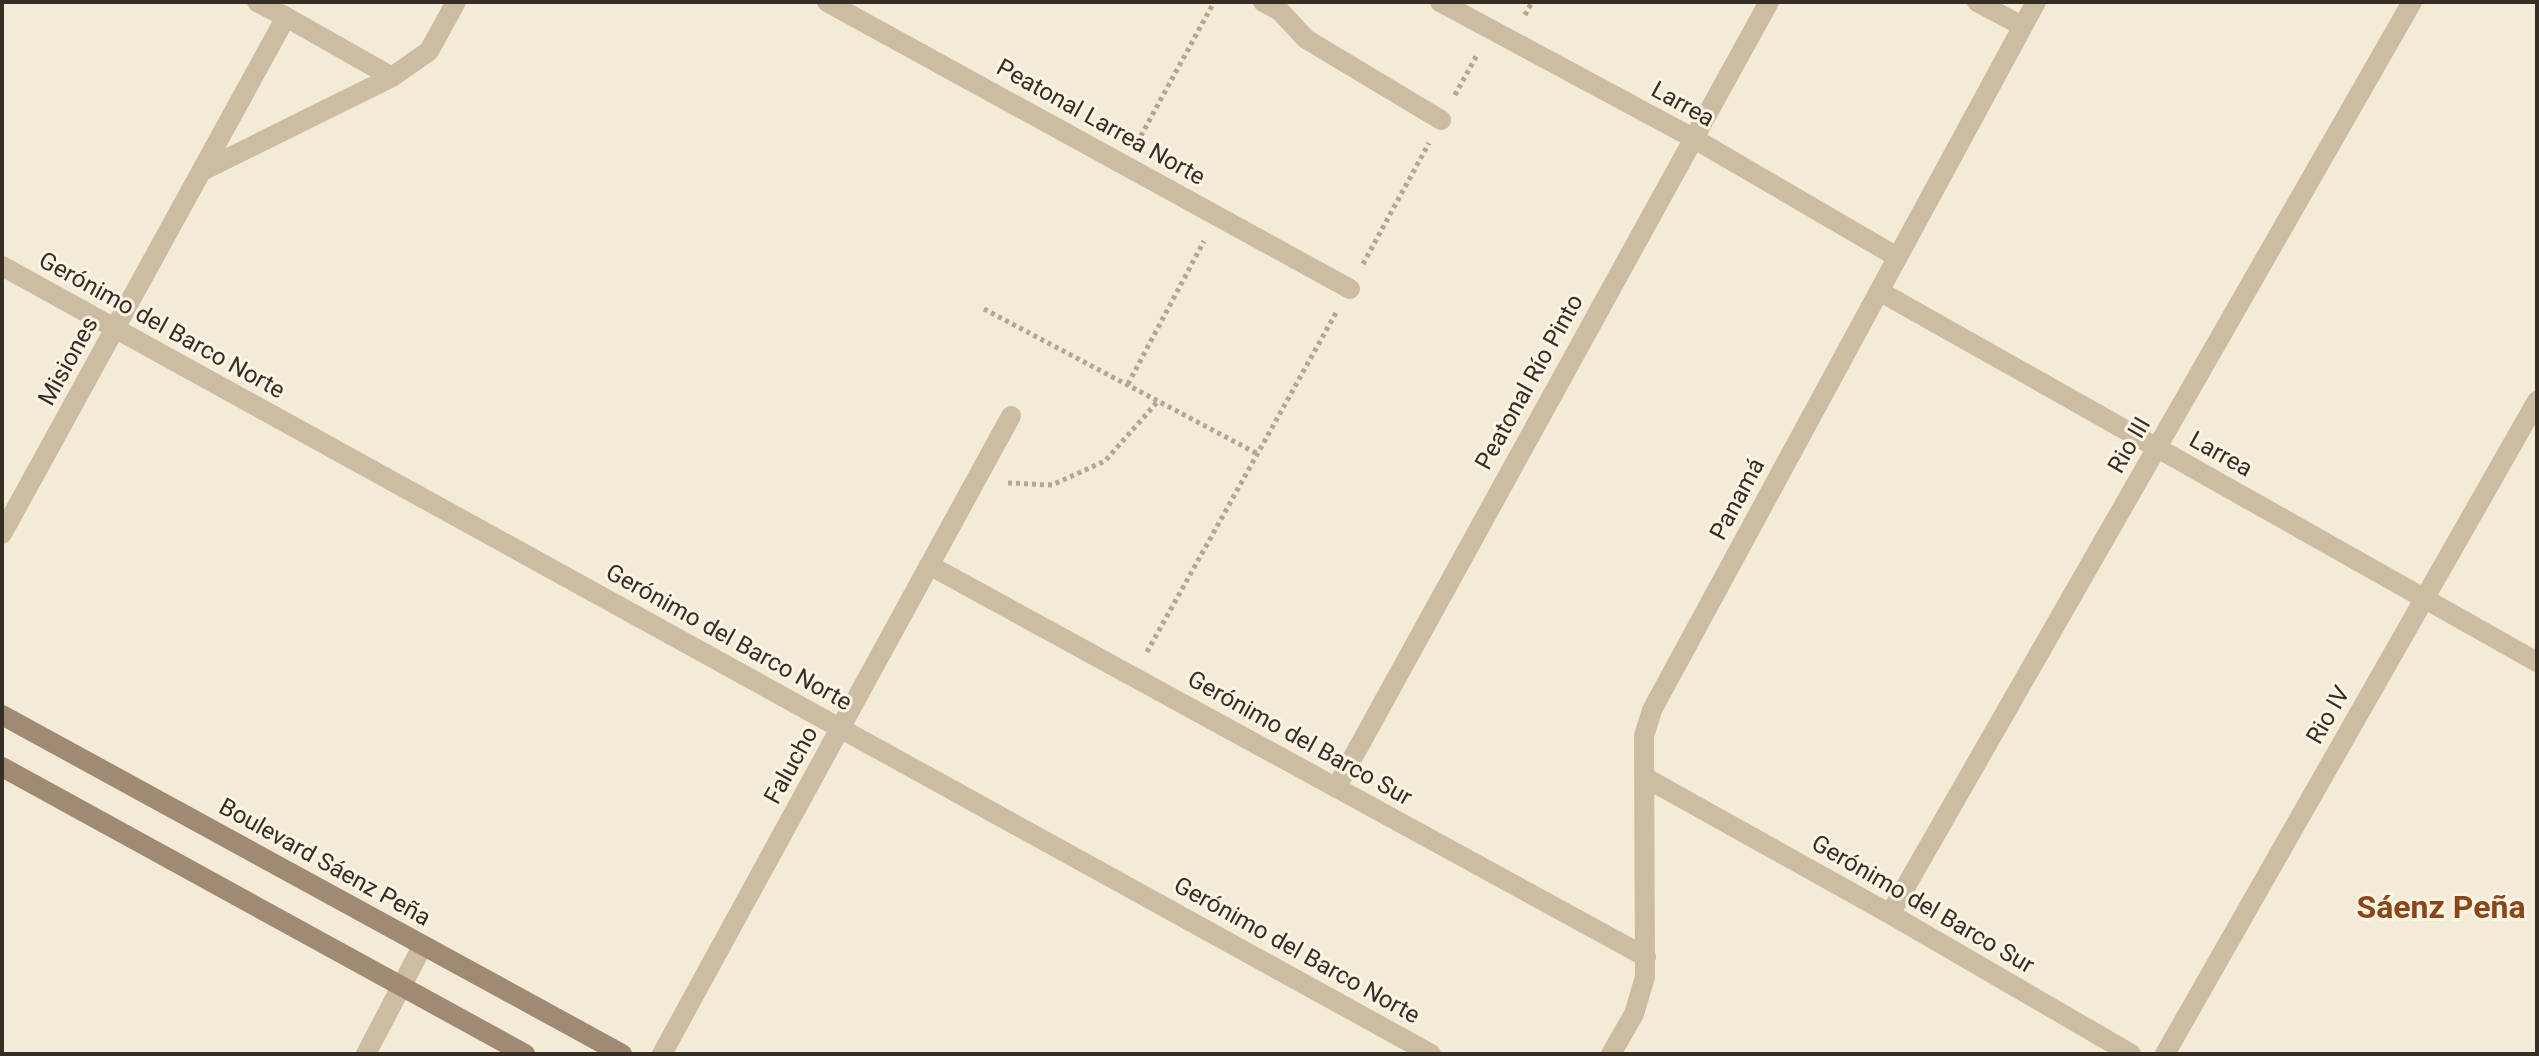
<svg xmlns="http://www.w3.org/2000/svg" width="2539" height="1056" viewBox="0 0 2539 1056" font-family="Roboto,sans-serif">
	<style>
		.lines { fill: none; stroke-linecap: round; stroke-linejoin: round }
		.path { stroke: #b8a68c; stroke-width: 5; stroke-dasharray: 4 4; stroke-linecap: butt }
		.street { stroke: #ccbca2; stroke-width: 20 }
		.secondary { stroke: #a08a73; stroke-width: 20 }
		.labels { text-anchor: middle; stroke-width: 6; stroke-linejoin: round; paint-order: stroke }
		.street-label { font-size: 24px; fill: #362d25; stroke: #fbf4e4 }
		.district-label { font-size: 32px; font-weight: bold; fill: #8d4416; stroke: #fbf4e4 }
	</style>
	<rect width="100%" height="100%" fill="#f3ead7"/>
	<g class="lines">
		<!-- path -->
		<path class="path" d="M1525 15 1532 2
			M1455 95 1477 55
			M1137 143 1214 2
			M1363 264 1429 143
			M984 309 1258 454
			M1128 384 1204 241
			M1008 483 1052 485 1105 461 1159 400
			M1147 652 1337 311"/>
		<!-- street -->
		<path class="street" d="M257 2 286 17
			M827 2 1350 289
			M1263 2 1280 11 1306 39 1441 120
			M1440 2 1693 138 1897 257
			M1977 2 2022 26
			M202 171 392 77
			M2 266 1431 1054
			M1879 291 2537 662
			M2 534 286 17 392 77 429 51 456 2
			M929 565 1646 957
			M1646 778 1890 914 2131 1054
			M1336 788 1769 2
			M1890 914 2412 2
			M366 1054 423 945
			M662 1054 1011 416
			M1611 1054 1634 1014 1645 977 1644 736 1652 710 2036 2
			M2165 1054 2537 401"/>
		<!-- secondary -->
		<path class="secondary" d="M2 715 622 1054
			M2 767 525 1054"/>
	</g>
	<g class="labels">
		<!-- street labels -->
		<g class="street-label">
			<text transform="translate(1683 104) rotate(29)" y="8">Larrea</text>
			<text transform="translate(1101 122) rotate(29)" y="8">Peatonal Larrea Norte</text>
			<text transform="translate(162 325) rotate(29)" y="8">Gerónimo del Barco Norte</text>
			<text transform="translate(68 361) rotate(-61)" y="8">Misiones</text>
			<text transform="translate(1529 382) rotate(-61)" y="8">Peatonal Río Pinto</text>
			<text transform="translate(2129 445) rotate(-60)" y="8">Rio III</text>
			<text transform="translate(2221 454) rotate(29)" y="8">Larrea</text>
			<text transform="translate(1737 499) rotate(-62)" y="8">Panamá</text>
			<text transform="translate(729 637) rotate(29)" y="8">Gerónimo del Barco Norte</text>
			<text transform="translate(2328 715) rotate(-60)" y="8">Rio IV</text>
			<text transform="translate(1300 738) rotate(29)" y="8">Gerónimo del Barco Sur</text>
			<text transform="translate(791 765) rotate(-61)" y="8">Falucho</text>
			<text transform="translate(325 862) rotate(29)" y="8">Boulevard Sáenz Peña</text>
			<text transform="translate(1923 904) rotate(30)" y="8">Gerónimo del Barco Sur</text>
			<text transform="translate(1297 950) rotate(29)" y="8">Gerónimo del Barco Norte</text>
		</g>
		<!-- district labels -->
		<g class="district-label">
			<text x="2441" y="918">Sáenz Peña</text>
		</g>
	</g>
	<!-- border -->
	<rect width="2539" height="1056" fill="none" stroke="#362d25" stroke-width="8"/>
</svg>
